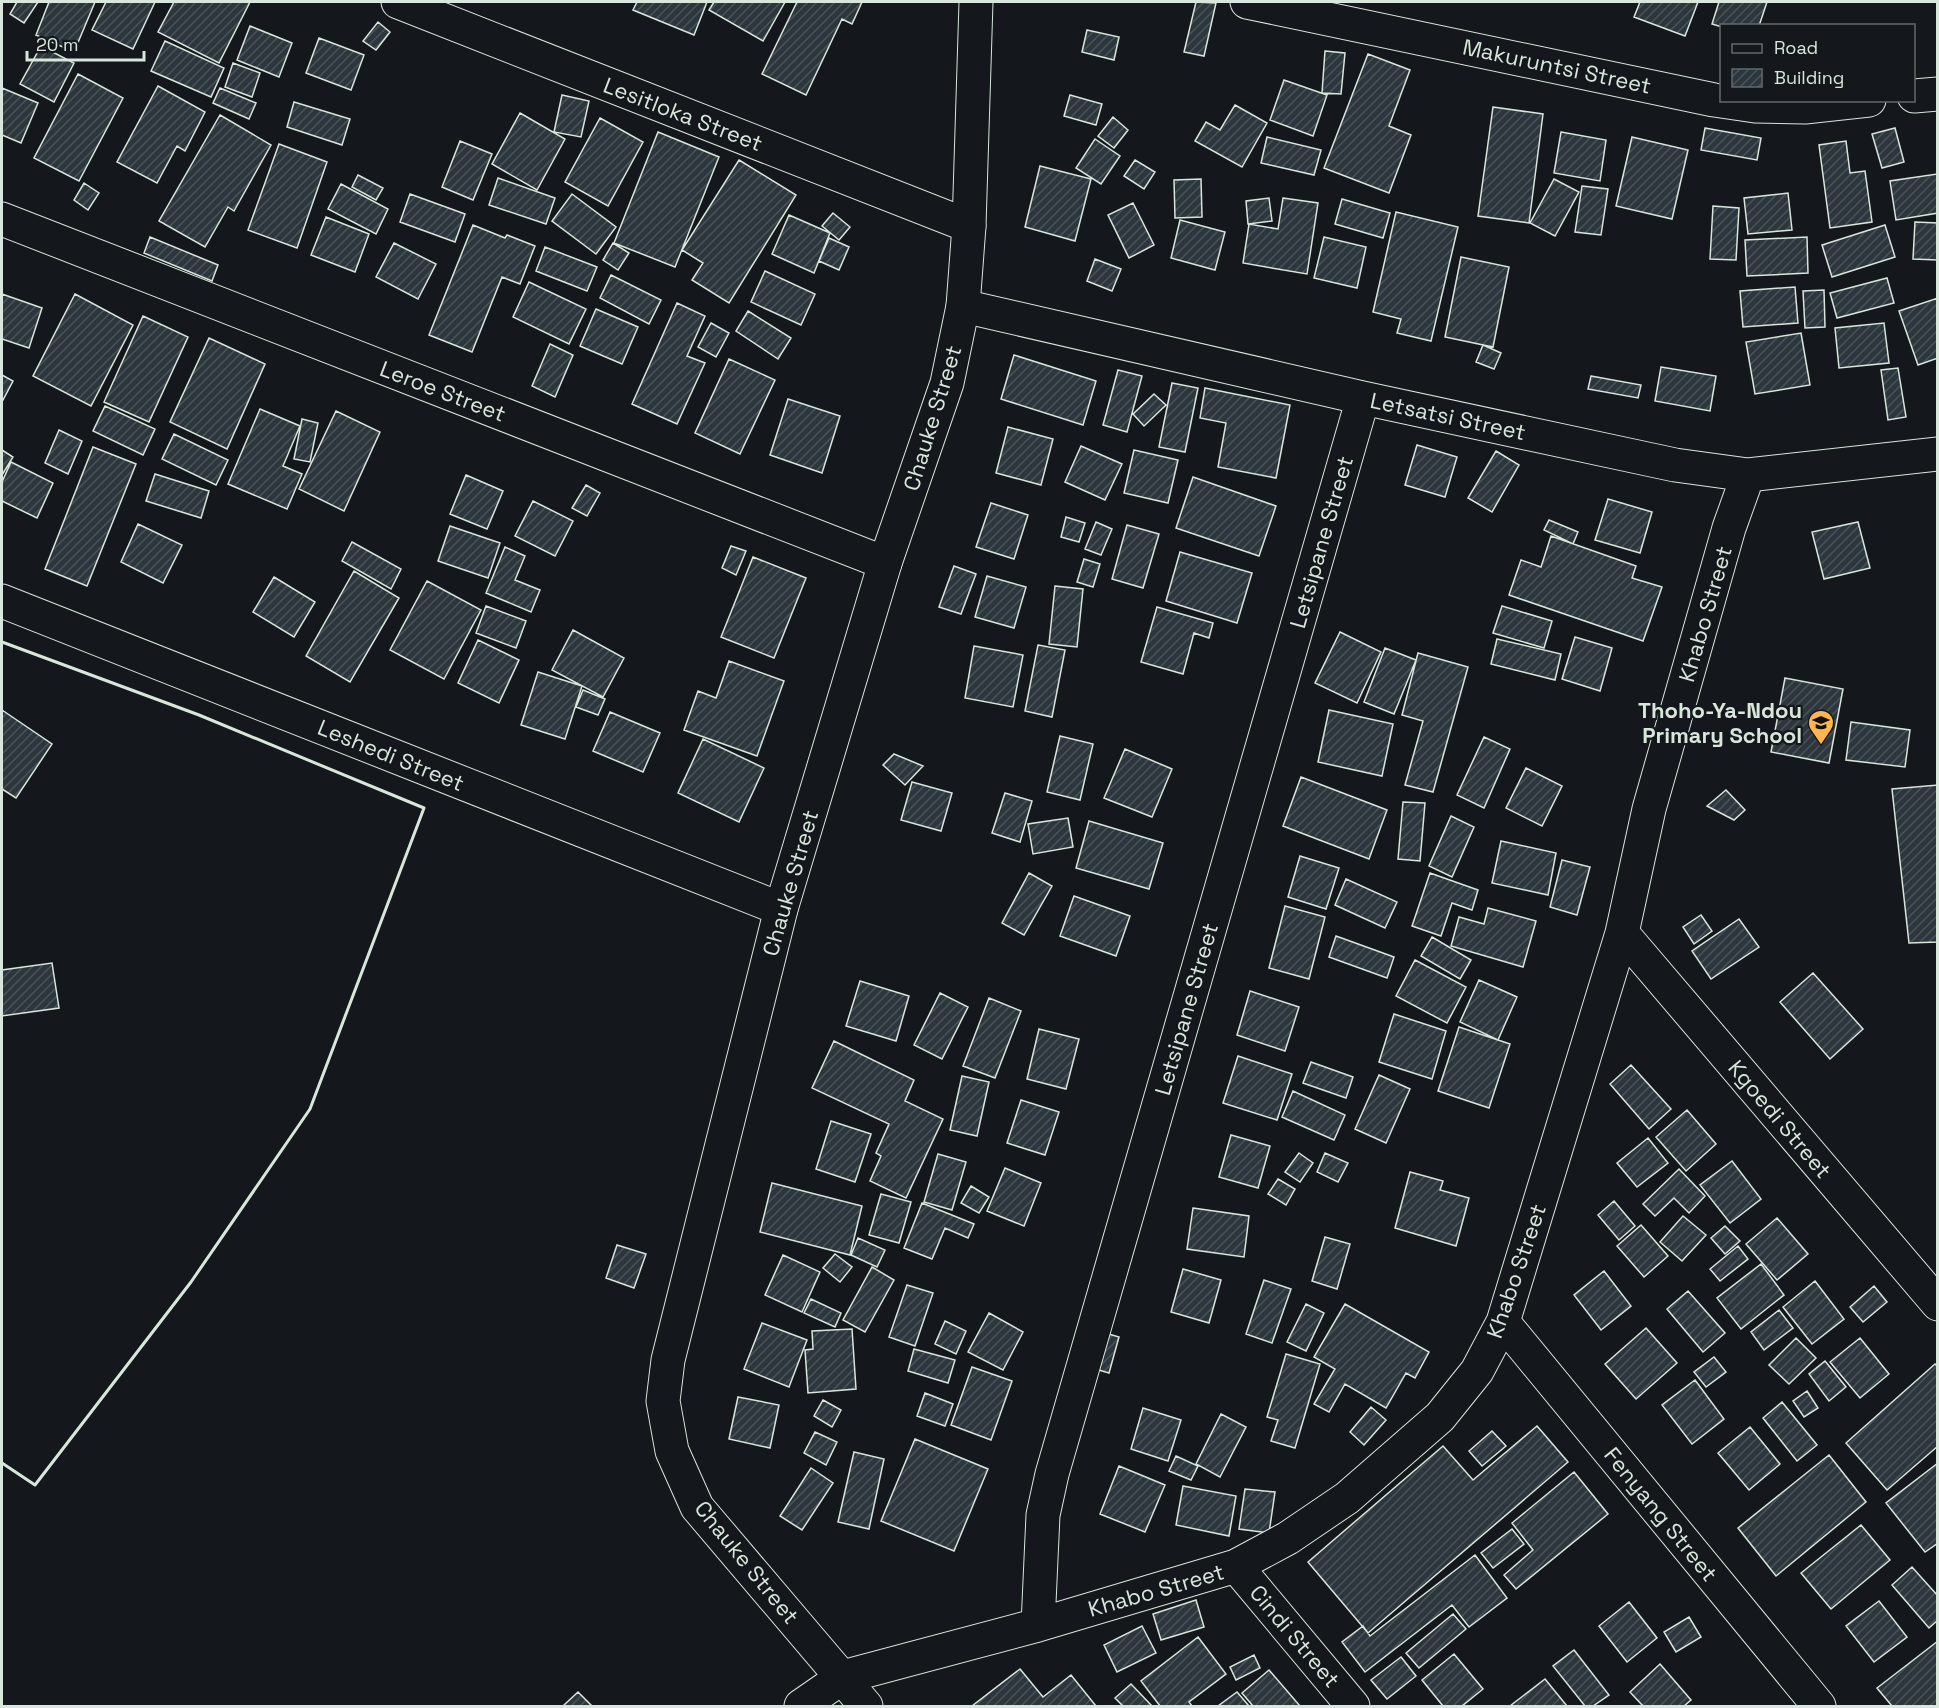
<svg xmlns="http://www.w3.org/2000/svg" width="1939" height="1708" viewBox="0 0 1939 1708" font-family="'Space Grotesk',sans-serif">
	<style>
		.building { fill: url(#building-hatch); stroke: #d8e6dc; stroke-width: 1.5 }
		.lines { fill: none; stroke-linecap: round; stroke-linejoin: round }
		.street-casing { stroke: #d8e6dc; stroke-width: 35 }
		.secondary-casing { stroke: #d8e6dc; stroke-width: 35 }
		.street { stroke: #14181c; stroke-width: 33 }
		.secondary { stroke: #14181c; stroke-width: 33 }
		.wall { stroke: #d8e6dc; stroke-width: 3 }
		.labels { text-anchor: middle; stroke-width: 4.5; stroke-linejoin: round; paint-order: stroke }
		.street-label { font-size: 22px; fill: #d8e6dc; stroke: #14181c }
		.poi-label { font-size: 22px; font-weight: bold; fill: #d8e6dc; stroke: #14181c; text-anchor: end }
	</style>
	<defs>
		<pattern id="building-hatch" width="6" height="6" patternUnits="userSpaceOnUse" patternTransform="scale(1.5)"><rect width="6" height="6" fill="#2c363c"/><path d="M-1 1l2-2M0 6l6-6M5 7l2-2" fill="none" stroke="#4a5358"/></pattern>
	</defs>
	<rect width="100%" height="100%" fill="#14181c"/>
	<!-- building -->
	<path class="building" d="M17 2H38L24 23 10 14Z
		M49 2H95L74 52 36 35Z
		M106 2H155L133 49 92 30Z
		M174 2H250L219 63 158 32Z
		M637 2H707L694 35 633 10Z
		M714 2H785L763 41 709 10Z
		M797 2H862L852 24 842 19 806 95 762 74Z
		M1196 2 1216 3 1204 56 1184 52Z
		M1640 2H1698L1685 36 1634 17Z
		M1719 2H1767L1759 26H1722V27L1712 24Z
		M378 22 390 32 376 50 363 41Z
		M250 26 292 43 279 77 237 60Z
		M1087 30 1119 37 1114 60 1082 52Z
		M319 38 364 55 351 90 306 73Z
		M165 41 224 68 211 97 151 71Z
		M41 46 74 63 54 102 20 84Z
		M1325 51 1345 53 1341 94 1322 93Z
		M1368 54 1410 70 1389 126 1411 135 1389 193 1324 168Z
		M233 63 260 73 252 97 225 87Z
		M78 74 123 98 79 181 34 158Z
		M1284 80 1327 95 1313 136 1270 120Z
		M158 86 205 112 185 151 177 146 157 183 117 162Z
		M2 88 38 103 21 143 2 135Z
		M220 88 256 103 249 119 213 103Z
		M562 95 589 101 581 137 554 132Z
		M1070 95 1102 104 1096 125 1064 116Z
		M294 102 350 119 342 145 287 127Z
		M1235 105 1267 123 1242 167 1195 141 1206 122 1220 130Z
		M1493 107 1543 114 1529 223 1478 216Z
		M520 113 565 139 537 190 492 164Z
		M220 115 271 145 234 211 228 207 205 247 159 221Z
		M1113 117 1128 130 1114 148 1098 136Z
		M600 118 643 142 608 206 565 182Z
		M1705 128 1761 138 1757 160 1701 150Z
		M1895 128 1904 162 1882 168 1872 134Z
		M658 132 719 157 675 267 614 243Z
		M1561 132 1606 140 1600 181 1554 173Z
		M1267 137 1321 150 1314 175 1261 163Z
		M1632 137 1688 150 1672 219 1616 206Z
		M1095 139 1120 156 1101 184 1076 168Z
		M460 141 492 154 473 200 442 187Z
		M1846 141 1850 173 1865 171 1872 222 1830 228 1819 145Z
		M279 144 327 162 297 248 248 230Z
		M739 160 796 195 729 303 692 280 703 263 682 250Z
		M1135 160 1155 172 1144 189 1124 176Z
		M1040 166 1091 179 1075 241 1025 227Z
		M1937 174 1938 213 1896 220 1890 181Z
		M358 175 383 188 376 200 352 187Z
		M498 178 555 198 546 224 489 205Z
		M1201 179 1202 217 1175 218 1174 180Z
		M1554 179 1579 192 1555 236 1530 223Z
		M84 183 99 193 88 210 74 200Z
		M341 184 388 209 376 234 328 209Z
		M1582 186 1608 189 1601 235 1575 232Z
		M1788 193 1792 230 1748 234 1744 198Z
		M410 194 465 214 455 242 400 222Z
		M572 194 616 227 596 254 552 221Z
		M1269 198 1272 221 1248 224 1246 201Z
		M1283 198 1318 203 1307 274 1243 263 1249 224 1278 229Z
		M1342 199 1390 213 1383 238 1335 224Z
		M1133 203 1154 245 1129 258 1108 215Z
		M1713 206 1739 208 1736 260 1710 259Z
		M1396 212 1458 227 1431 341 1397 333 1401 319 1373 312Z
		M833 213 850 227 839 240 822 226Z
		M789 215 830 233 814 273 772 254Z
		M326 217 369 234 355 272 311 255Z
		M1180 220 1225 232 1215 270 1171 258Z
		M1915 222 1938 223V260L1913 259Z
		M473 225 505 238 507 235 535 246 520 284 502 277 472 352 429 335Z
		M1885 225 1895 257 1832 277 1822 245Z
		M150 237 218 265 212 281 144 253Z
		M1324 237 1366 247 1357 288 1314 278Z
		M1807 237 1808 273 1747 276 1745 240Z
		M829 238 849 247 839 270 819 261Z
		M394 243 436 264 418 299 376 277Z
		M613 243 629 253 618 270 603 260Z
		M545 247 597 267 587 291 536 271Z
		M1461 257 1509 267 1493 347 1445 337Z
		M1095 259 1121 269 1112 291 1087 281Z
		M765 271 815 294 801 325 751 302Z
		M611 275 661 300 649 324 600 298Z
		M1887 278 1894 303 1837 318 1830 293Z
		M529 282 586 309 569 344 513 317Z
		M1795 287 1798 323 1743 327 1740 291Z
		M1824 290 1825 327 1805 328 1803 291Z
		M2 294 42 308 29 348 2 339Z
		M75 294 133 325 91 406 33 376Z
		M1938 298V358L1918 365 1899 311Z
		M677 303 705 316 687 356 705 363 677 424 632 404Z
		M596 309 638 327 622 364 580 346Z
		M748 311 791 338 778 359 736 331Z
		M143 316 188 337 149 422 104 402Z
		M711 323 729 333 716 357 698 347Z
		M1884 323 1889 363 1839 368 1835 328Z
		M1801 333 1810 385 1755 394 1746 342Z
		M209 338 265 364 227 449 170 422Z
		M550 344 573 355 555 397 532 386Z
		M1483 345 1501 353 1494 369 1476 362Z
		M1014 355 1096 381 1083 425 1001 399Z
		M729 359 775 380 740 454 695 433Z
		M1661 367 1716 376 1710 411 1655 401Z
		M1898 368 1906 417 1888 420 1881 370Z
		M1118 370 1142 376 1127 432 1103 425Z
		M2 375 13 381 3 400 2 399Z
		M1591 376 1641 385 1638 398 1588 389Z
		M1172 383 1198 388 1185 452 1159 447Z
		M1205 388 1290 405 1276 478 1218 467 1226 423 1200 418Z
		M1154 394 1166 405 1144 426 1133 414Z
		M788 399 840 416 822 473 770 455Z
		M105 406 155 429 143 455 93 431Z
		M260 409 300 426 283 466 302 474 287 509 228 484Z
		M336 411 380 432 344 511 299 489Z
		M302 419 318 423 310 462 294 459Z
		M1008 427 1053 439 1041 485 996 473Z
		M59 430 82 441 68 474 45 463Z
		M174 434 228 460 216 485 162 459Z
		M1417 445 1457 457 1445 497 1405 485Z
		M1081 446 1122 464 1105 500 1065 482Z
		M93 447 136 464 87 586 45 569Z
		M2 450 13 457 2 475Z
		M1134 450 1178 460 1168 503 1124 493Z
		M1496 451 1519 465 1492 512 1468 498Z
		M11 462 53 483 37 518 2 501V482Z
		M155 474 209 491 201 518 146 501Z
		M466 475 503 491 487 529 450 514Z
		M1193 477 1276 506 1259 556 1176 528Z
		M586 485 600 493 587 516 572 508Z
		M1608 499 1652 512 1640 553 1595 540Z
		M533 501 573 521 555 556 515 536Z
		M991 503 1028 515 1014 559 976 547Z
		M1066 517 1085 523 1079 542 1061 537Z
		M1549 520 1578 532 1573 544 1544 530Z
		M1096 522 1112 529 1101 555 1085 549Z
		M1858 522 1870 568 1824 579 1812 532Z
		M138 524 182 545 163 583 121 562Z
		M1127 525 1159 534 1143 588 1112 579Z
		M450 526 500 543 488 578 438 561Z
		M1551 536 1636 566 1632 578 1662 587 1643 641 1509 595 1521 560 1541 567Z
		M352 542 401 569 391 589 342 561Z
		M731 546 746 551 736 575 722 568Z
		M505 547 525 556 515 580 540 590 531 612 486 593Z
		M1180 552 1252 573 1237 623 1166 601Z
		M753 557 806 578 774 658 721 637Z
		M1084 559 1100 564 1093 587 1077 582Z
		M954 566 976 574 961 614 939 607Z
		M354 571 399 598 350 682 306 656Z
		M987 576 1026 587 1014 628 975 617Z
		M274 577 315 602 294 637 253 612Z
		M427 581 481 610 444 679 390 650Z
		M1055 586 1083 589 1077 647 1049 644Z
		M486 606 526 621 516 648 476 633Z
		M1502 606 1552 621 1544 648 1493 633Z
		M1157 607 1213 623 1209 638 1194 633 1183 674 1141 662Z
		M573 630 624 658 603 697 552 670Z
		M1340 632 1381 652 1357 703 1315 683Z
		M1575 637 1612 648 1600 691 1562 679Z
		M1497 639 1561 654 1555 680 1491 664Z
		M478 640 519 660 499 703 458 683Z
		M1038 645 1065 650 1052 717 1025 711Z
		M974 646 1023 655 1013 707 965 698Z
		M1385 648 1416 660 1394 714 1364 702Z
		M1418 653 1468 667 1433 792 1405 785 1423 721 1402 715Z
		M729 661 784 681 757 756 684 730 698 691 716 698Z
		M538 672 582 686 565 739 521 725Z
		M1785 678 1843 689 1829 763 1771 752Z
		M583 690 605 699 598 715 576 707Z
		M2 710 52 744 16 798 2 789Z
		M1329 710 1393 724 1382 776 1318 762Z
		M610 712 660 733 643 772 593 751Z
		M1851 722 1910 730 1905 767 1846 760Z
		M1060 736 1093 744 1080 800 1047 792Z
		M1484 737 1510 749 1484 808 1457 795Z
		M703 739 764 768 739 822 678 793Z
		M1125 749 1172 769 1152 817 1104 798Z
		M894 754 923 766 905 785 883 765Z
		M1526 768 1562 786 1542 826 1506 808Z
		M1301 777 1387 810 1369 859 1283 826Z
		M912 782 952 793 941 831 901 820Z
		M1938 785V942L1909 943 1892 789Z
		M1726 790 1745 810 1734 820 1707 806Z
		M1005 793 1032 801 1020 842 992 833Z
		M1403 802 1425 803 1420 861 1398 859Z
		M1451 816 1474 827 1452 877 1429 866Z
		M1068 818 1073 847 1033 854 1028 824Z
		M1089 821 1163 843 1149 889 1076 868Z
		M1501 841 1556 853 1548 895 1492 883Z
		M1300 856 1339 868 1326 909 1288 897Z
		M1562 860 1590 867 1577 915 1550 907Z
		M1029 873 1052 886 1024 935 1002 923Z
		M1430 873 1478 890 1472 910 1452 903 1441 936 1412 926Z
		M1346 879 1397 902 1385 928 1335 905Z
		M1074 896 1130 916 1116 956 1060 936Z
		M1285 906 1325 917 1309 979 1269 968Z
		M1488 908 1536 921 1523 967 1451 946 1459 917 1484 924Z
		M1701 915 1712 931 1694 944 1683 927Z
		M1739 919 1759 947 1711 979 1692 951Z
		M1336 936 1394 957 1387 978 1329 957Z
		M1432 937 1471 960 1460 979 1421 956Z
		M1415 960 1466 987 1447 1023 1396 996Z
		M52 963 59 1008 2 1016V970Z
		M1813 973 1863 1029 1830 1059 1780 1002Z
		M1479 980 1517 997 1498 1040 1460 1022Z
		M860 981 909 996 896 1041 846 1026Z
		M1250 991 1299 1007 1285 1051 1237 1035Z
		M940 993 968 1007 942 1059 914 1045Z
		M989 998 1021 1011 995 1078 963 1066Z
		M1394 1014 1446 1031 1432 1079 1379 1062Z
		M1459 1027 1510 1044 1489 1108 1438 1091Z
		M1039 1029 1079 1039 1066 1089 1027 1079Z
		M834 1041 914 1080 905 1101 943 1119 906 1198 870 1181 881 1156 876 1153 889 1124 812 1088Z
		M1238 1056 1292 1074 1277 1120 1223 1103Z
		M1311 1062 1353 1077 1346 1098 1303 1083Z
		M1631 1065 1671 1109 1649 1129 1610 1084Z
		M1379 1075 1410 1089 1386 1143 1355 1129Z
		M962 1076 989 1082 977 1136 950 1130Z
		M1293 1091 1345 1115 1334 1140 1282 1117Z
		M1021 1100 1059 1112 1045 1155 1007 1143Z
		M1687 1110 1716 1144 1686 1171 1656 1137Z
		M831 1121 871 1134 855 1182 816 1169Z
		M1231 1135 1270 1146 1258 1188 1219 1177Z
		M1648 1138 1668 1163 1637 1187 1617 1163Z
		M1299 1153 1313 1163 1300 1182 1285 1172Z
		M1325 1153 1348 1163 1338 1182 1317 1172Z
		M938 1154 966 1162 952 1210 924 1202Z
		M1732 1161 1761 1199 1730 1223 1700 1185Z
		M1005 1168 1041 1183 1024 1226 987 1211Z
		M1679 1169 1705 1196 1689 1213 1674 1198 1655 1216 1643 1204Z
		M1410 1172 1443 1181 1440 1190 1469 1198 1456 1246 1395 1228Z
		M1278 1179 1295 1189 1286 1205 1268 1194Z
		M772 1183 862 1206 850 1255 760 1232Z
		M971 1186 989 1197 979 1213 961 1203Z
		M881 1194 911 1202 899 1243 869 1235Z
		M1614 1201 1635 1226 1619 1240 1598 1215Z
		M922 1203 974 1224 968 1238 945 1228 932 1259 904 1248Z
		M1193 1208 1249 1216 1244 1257 1187 1249Z
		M1683 1216 1706 1235 1682 1261 1660 1242Z
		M1777 1218 1808 1254 1777 1280 1746 1244Z
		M1641 1225 1668 1256 1644 1277 1617 1246Z
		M1725 1226 1740 1241 1725 1254 1711 1238Z
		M1325 1237 1350 1244 1337 1289 1312 1281Z
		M858 1238 885 1250 877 1267 851 1255Z
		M617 1245 646 1254 634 1288 606 1278Z
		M1738 1246 1748 1259 1720 1281 1710 1269Z
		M835 1254 852 1267 840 1282 823 1268Z
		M783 1255 820 1272 802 1312 765 1295Z
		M1761 1264 1784 1295 1741 1329 1717 1298Z
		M872 1267 894 1280 865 1332 843 1320Z
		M1183 1269 1221 1280 1209 1323 1171 1312Z
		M1604 1271 1631 1306 1601 1330 1574 1295Z
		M1264 1280 1291 1289 1272 1343 1246 1334Z
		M1815 1281 1844 1319 1812 1344 1783 1307Z
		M907 1285 933 1293 915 1346 889 1337Z
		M1874 1286 1887 1302 1863 1322 1850 1307Z
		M1688 1291 1725 1333 1703 1352 1667 1309Z
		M811 1299 841 1313 835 1327 804 1313Z
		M1306 1304 1324 1313 1306 1351 1287 1342Z
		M1345 1304 1429 1352 1415 1378 1406 1373 1386 1408 1345 1384 1329 1412 1314 1404 1335 1369 1314 1357Z
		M1779 1310 1793 1328 1764 1350 1751 1332Z
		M989 1313 1023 1332 1003 1370 968 1352Z
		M945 1321 966 1331 956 1354 935 1344Z
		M762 1323 807 1340 789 1387 744 1369Z
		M1646 1328 1677 1363 1636 1399 1605 1364Z
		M852 1329 856 1389 808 1393 805 1350 813 1349 812 1331Z
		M1102 1332 1119 1337 1109 1373 1092 1368Z
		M1796 1338 1816 1358 1789 1384 1769 1365Z
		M1860 1338 1889 1374 1860 1398 1830 1362Z
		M914 1349 955 1360 948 1383 908 1371Z
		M1286 1354 1320 1364 1295 1448 1271 1441 1278 1420 1267 1417Z
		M1714 1357 1726 1372 1706 1387 1694 1372Z
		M1825 1361 1846 1387 1829 1401 1809 1374Z
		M1935 1364 1938 1367V1446L1887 1490 1846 1443Z
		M972 1367 1012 1381 991 1440 951 1425Z
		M1695 1380 1724 1419 1692 1444 1662 1405Z
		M1807 1391 1818 1408 1804 1417 1793 1401Z
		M925 1393 953 1404 945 1426 917 1416Z
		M738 1397 779 1405 770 1448 729 1439Z
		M823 1400 841 1410 832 1427 814 1416Z
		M1782 1402 1817 1445 1797 1461 1763 1418Z
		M1371 1407 1386 1420 1364 1445 1350 1432Z
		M1143 1408 1181 1420 1168 1461 1131 1449Z
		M1221 1414 1246 1427 1220 1477 1196 1464Z
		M1537 1426 1568 1462 1368 1633 1308 1562 1443 1446 1473 1480Z
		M1750 1427 1780 1464 1749 1490 1718 1453Z
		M1492 1431 1506 1446 1482 1466 1469 1451Z
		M815 1432 837 1442 826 1465 804 1453Z
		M915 1439 988 1469 954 1551 881 1521Z
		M854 1452 884 1459 869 1529 838 1522Z
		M1829 1455 1866 1502 1776 1576 1738 1528Z
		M1176 1456 1198 1466 1191 1480 1169 1471Z
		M1938 1463V1543L1925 1552 1886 1503Z
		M1119 1466 1165 1485 1145 1532 1100 1514Z
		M811 1468 833 1483 802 1530 780 1516Z
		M1574 1472 1608 1514 1516 1589 1504 1575 1533 1550 1512 1523Z
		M1183 1486 1236 1496 1229 1536 1176 1525Z
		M1245 1489 1275 1492 1269 1533 1239 1529Z
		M1861 1525 1890 1560 1831 1609 1801 1573Z
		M1512 1529 1524 1544 1493 1568 1481 1553Z
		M1475 1555 1507 1598 1469 1627 1452 1605 1365 1672 1342 1642 1363 1626 1370 1636Z
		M1912 1567 1938 1596V1620L1929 1628 1892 1585Z
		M1196 1600 1204 1627 1161 1640 1153 1614Z
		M1879 1601 1907 1637 1874 1662 1846 1626Z
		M1629 1602 1657 1638 1627 1662 1599 1626Z
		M1453 1614 1466 1629 1419 1668 1406 1653Z
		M1689 1617 1701 1637 1676 1652 1664 1632Z
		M1142 1626 1156 1653 1117 1672 1104 1645Z
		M1198 1637 1226 1674 1189 1702 1192 1706H1160L1141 1681Z
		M1938 1641V1706H1892L1877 1688Z
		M1574 1650 1609 1695 1593 1706H1585L1553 1666Z
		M1454 1654 1483 1689 1462 1706H1443L1422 1680Z
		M1254 1655 1260 1668 1236 1680 1230 1667Z
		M1401 1657 1416 1676 1387 1699 1371 1680Z
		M1660 1664 1691 1700 1684 1706H1643L1630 1692Z
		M1020 1669 1043 1697 1071 1675 1096 1706H972Z
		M1269 1670 1300 1706H1253L1242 1693Z
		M1545 1679 1567 1706H1510Z
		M1131 1684 1152 1706H1123L1115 1698Z
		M578 1692 592 1706H566L564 1705Z
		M1237 1692 1249 1706H1218Z"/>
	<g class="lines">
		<defs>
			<path id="street" d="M398 2 969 226
				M1247 2 1714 100 1755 106 1805 107 1869 100
				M1914 96 1938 94
				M2 219 885 563
				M963 306 1363 398 1675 465 1748 475 1938 454
				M2 601 781 909
				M1622 933 1938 1304
				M1503 1322 1819 1706
				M1236 1566 1353 1706
				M1038 1625 1043 1515 1052 1474 1363 398
				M801 1706 843 1677 1038 1625 1236 1566 1288 1538 1347 1498 1440 1417 1477 1371 1503 1322 1622 933 1649 809 1729 528 1748 475"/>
			<path id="secondary" d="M866 1706 697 1507 672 1451 663 1401 668 1360 781 909 885 563 947 383 963 306 969 226 976 2"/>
		</defs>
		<!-- street casing -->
		<use href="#street" class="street-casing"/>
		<!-- secondary casing -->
		<use href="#secondary" class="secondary-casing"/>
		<!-- street -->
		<use href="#street" class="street"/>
		<!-- secondary -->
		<use href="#secondary" class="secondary"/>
		<!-- wall -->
		<path class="wall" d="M2 642 199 715 424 808 310 1109 191 1282 35 1485 2 1463"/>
	</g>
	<!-- icons -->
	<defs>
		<symbol id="school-pin" viewBox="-11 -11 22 30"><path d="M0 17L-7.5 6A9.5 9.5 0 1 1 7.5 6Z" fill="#ffb74d" stroke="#14181c"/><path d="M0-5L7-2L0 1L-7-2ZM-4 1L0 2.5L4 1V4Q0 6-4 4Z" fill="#111"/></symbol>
	</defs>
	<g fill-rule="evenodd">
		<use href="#school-pin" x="1806" y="708" width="30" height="40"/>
	</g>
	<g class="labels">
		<!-- street labels -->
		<g class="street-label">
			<text transform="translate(1557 66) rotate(12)" y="8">Makuruntsi Street</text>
			<text transform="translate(683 114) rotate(21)" y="8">Lesitloka Street</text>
			<text transform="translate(443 391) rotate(21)" y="8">Leroe Street</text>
			<text transform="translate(1448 416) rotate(12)" y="8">Letsatsi Street</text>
			<text transform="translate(932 418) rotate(-73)" y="8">Chauke Street</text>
			<text transform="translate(1321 542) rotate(-74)" y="8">Letsipane Street</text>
			<text transform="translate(1705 614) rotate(-74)" y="8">Khabo Street</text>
			<text transform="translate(391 755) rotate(22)" y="8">Leshedi Street</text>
			<text transform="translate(790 883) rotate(-74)" y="8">Chauke Street</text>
			<text transform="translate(1186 1009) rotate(-74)" y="8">Letsipane Street</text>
			<text transform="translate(1780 1119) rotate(50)" y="8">Kgoedi Street</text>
			<text transform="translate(1516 1271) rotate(-71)" y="8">Khabo Street</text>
			<text transform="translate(1661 1514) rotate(51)" y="8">Fenyang Street</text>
			<text transform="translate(747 1562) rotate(51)" y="8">Chauke Street</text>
			<text transform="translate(1156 1590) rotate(-16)" y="8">Khabo Street</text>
			<text transform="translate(1295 1636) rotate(50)" y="8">Cindi Street</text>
		</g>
		<!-- poi labels -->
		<g class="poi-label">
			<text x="1802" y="718">Thoho-Ya-Ndou<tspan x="1802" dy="25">Primary School</tspan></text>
		</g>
	</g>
	<!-- border -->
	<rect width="1939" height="1708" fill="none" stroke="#d8e6dc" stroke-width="6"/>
	<!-- legend -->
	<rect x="1720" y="24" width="195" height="78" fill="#14181c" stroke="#626a69" stroke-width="1.5"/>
	<rect x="1732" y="44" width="30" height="9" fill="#14181c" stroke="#626a69" stroke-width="1.5"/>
	<text x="1774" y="54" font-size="18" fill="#d8e6dc">Road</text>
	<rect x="1732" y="69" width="30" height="18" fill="url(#building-hatch)" stroke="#626a69" stroke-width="1.5"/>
	<text x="1774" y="84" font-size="18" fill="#d8e6dc">Building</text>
	<!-- scale -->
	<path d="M27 51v9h117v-9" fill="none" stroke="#d8e6dc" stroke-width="3"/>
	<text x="36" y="51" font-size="18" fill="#d8e6dc" stroke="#14181c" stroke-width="4.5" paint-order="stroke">20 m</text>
</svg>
